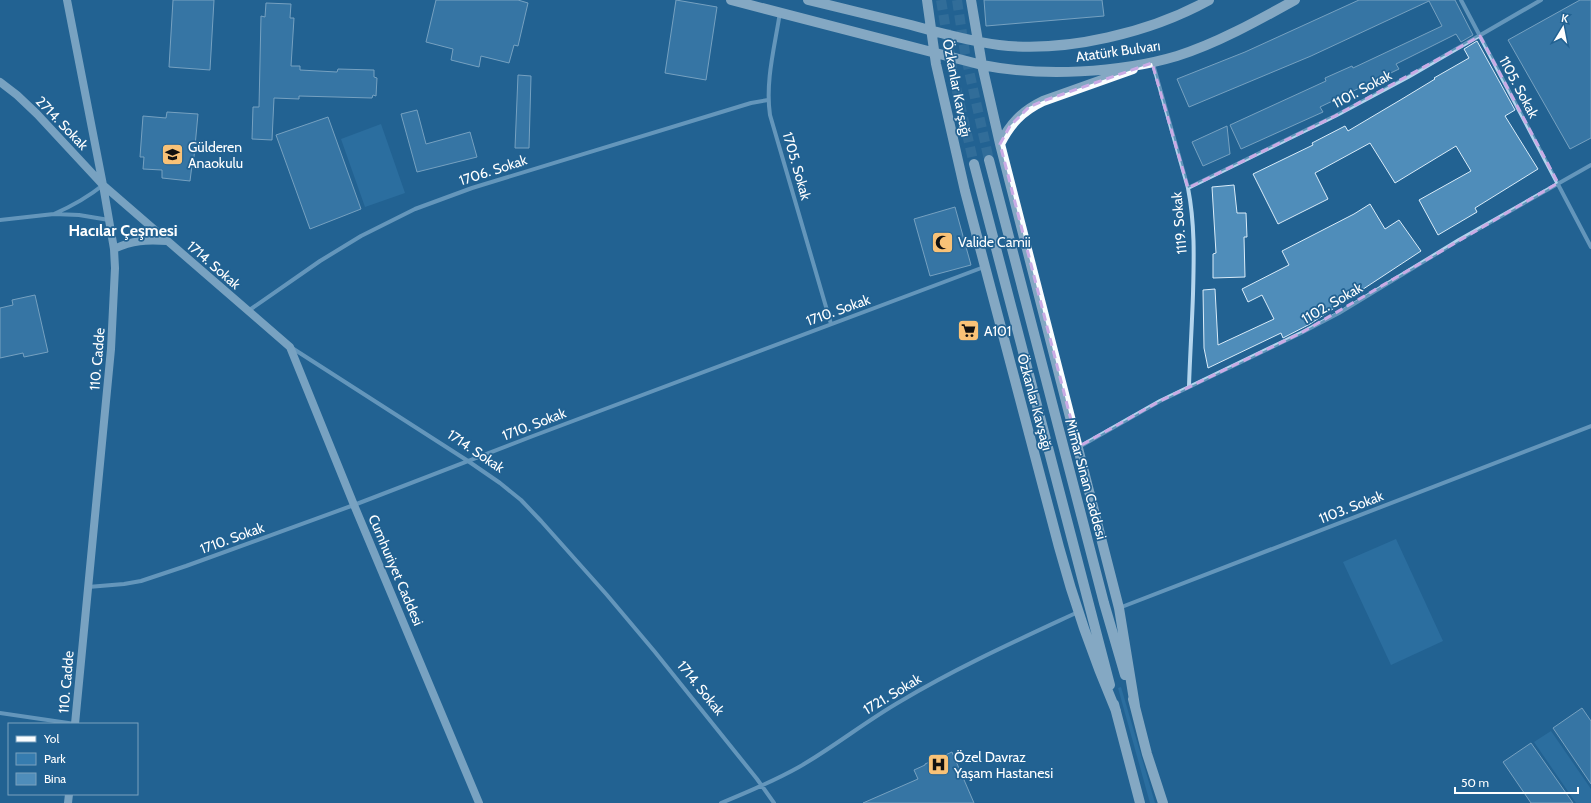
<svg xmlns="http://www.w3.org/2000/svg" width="1591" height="803" viewBox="0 0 1591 803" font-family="Cabin,sans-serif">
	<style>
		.green { fill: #367caf }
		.building { fill: #4f8dba; stroke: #daecf9 }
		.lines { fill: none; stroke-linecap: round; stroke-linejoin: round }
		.primary-tunnel { stroke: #437aa2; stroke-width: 10; stroke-dasharray: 10 5; stroke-linecap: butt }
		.street { stroke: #b4d5ed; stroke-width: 4 }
		.secondary { stroke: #e0effa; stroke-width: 8 }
		.primary { stroke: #fafdff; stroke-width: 10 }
		.marked { fill: none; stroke: #caabe5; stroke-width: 3; stroke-dasharray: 8 5; stroke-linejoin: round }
		.labels { text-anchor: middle; stroke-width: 3.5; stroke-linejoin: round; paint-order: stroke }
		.street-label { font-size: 14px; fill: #fff; stroke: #226292 }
		.poi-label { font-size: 14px; fill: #fff; stroke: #226292; text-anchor: start }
		.quarter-label { font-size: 16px; font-weight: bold; fill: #fff; stroke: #226292 }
	</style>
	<rect width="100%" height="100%" fill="#226292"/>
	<!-- green -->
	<path class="green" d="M381 124 405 193 365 207 341 139Z
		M1396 539 1443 641 1391 665 1343 562Z
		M1121 687 1155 803H1150L1118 688Z
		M1551 731 1591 789V803H1576L1534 742Z"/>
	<!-- building -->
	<path class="building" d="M173 0H214L210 70 169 67Z
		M436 0H518L528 3 518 46 514 45 509 63 481 56 479 67 451 60 453 49 426 42Z
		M676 0 717 7 706 80 665 73Z
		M984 0H1102L1104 16 986 26Z
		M1359 0H1455L1473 35 1461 42 1456 34 1396 64 1399 69 1320 107 1323 112 1241 149 1230 125 1326 81 1325 78 1352 66 1353 68 1442 26 1429 1 1311 56 1189 107 1177 79 1245 52Z
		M1580 0H1591V138L1570 149 1508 40Z
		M266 3 291 4 290 18H294L291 66H300V70L337 72 338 69 374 70V77L377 78 376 96 373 95 372 98 299 96V99L274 98 272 140 252 139 253 107H259L261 16 265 17Z
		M1477 41 1515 110 1505 116 1538 169 1475 208 1477 212 1438 235 1419 200 1471 171 1456 146 1395 183 1370 143 1315 173 1328 199 1278 224 1253 174 1313 145 1312 143 1345 126 1348 131 1402 99 1435 79 1434 78 1469 58 1464 49Z
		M518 75 531 76 529 148H515Z
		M417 110 426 144 470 132 477 157 417 172 401 114Z
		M167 112 198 114 194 157H193L190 181 162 178V170L143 169 144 157H140L143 116 166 118Z
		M328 117 361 209 310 229 276 135Z
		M1227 126 1230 154 1203 166 1192 142Z
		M1234 185 1237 213H1246L1247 237H1244L1245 277 1213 278V254L1216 253 1212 187Z
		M1370 204 1385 229 1399 220 1421 251 1310 324 1283 338 1281 333 1208 368 1204 348 1203 290 1215 289 1218 345 1274 319 1262 295 1248 302 1242 289 1289 265 1282 251 1354 214Z
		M955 207 971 265 930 276 914 219Z
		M35 295 48 352 24 357 23 353 0 358V308L13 305 12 300Z
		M1582 708 1591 721V784L1553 728Z
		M1531 743 1573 803H1531L1503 762Z
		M952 752 974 803H863L918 779 914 770 925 765V764Z"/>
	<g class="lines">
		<!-- primary-tunnel -->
		<path class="primary-tunnel" d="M941 0 954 79 974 164
			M957 0 965 53 989 160"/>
		<!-- street -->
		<path class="street" d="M1461 0 1591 247
			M780 12C775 46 765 81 770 115L831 324
			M1153 64 1188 188C1195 224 1194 258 1193 294 1192 325 1190 355 1189 386
			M103 185C87 198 72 206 54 214L79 215 109 220
			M1188 188 1335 116 1408 77 1541 0
			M0 220 54 214
			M248 311 320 261 361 236 415 209 472 188 751 103 768 100
			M292 348 468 461 500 483 521 500 541 521 607 595 655 652 757 779 774 803
			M1079 447 1160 401 1301 333 1339 313 1459 240 1591 165
			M88 587 124 584 141 581 186 566 354 505 533 436 984 267
			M1119 608 1591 426
			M0 713 75 724
			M721 803C748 792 774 781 799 767 834 747 866 721 901 701 958 667 1018 640 1078 612"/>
		<!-- secondary -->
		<path class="secondary" d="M67 0 103 185 114 249 115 268 111 349 75 724
			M0 82 17 95 37 114 103 185 290 347 354 505 479 803
			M114 249C133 240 146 240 167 241
			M68 803 69 794"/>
		<!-- primary -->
		<path class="primary" d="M731 0 982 65C1041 77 1120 73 1177 56 1216 44 1259 20 1295 0
			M808 0C842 8 877 17 911 25 940 33 969 41 999 45 1067 53 1151 32 1209 0
			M927 0 936 64 965 191 1059 547C1074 603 1093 657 1116 711
			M971 0 982 65 1000 144 1119 608 1135 706
			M1000 144C1010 124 1022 111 1043 101L1133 69
			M989 160 1104 603 1125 675
			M974 164 1110 685
			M1133 699 1147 754 1163 803
			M1114 704 1140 803"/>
	</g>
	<!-- marked area -->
	<path d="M0 0H1591V803H0ZM1480 36 1558 183 1301 333 1160 401 1078 447 1000 144 1010 126 1029 107 1043 101 1152 63 1188 188 1335 116Z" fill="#226292" fill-opacity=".55" fill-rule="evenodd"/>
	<path class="marked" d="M1480 36 1558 183 1301 333 1160 401 1078 447 1000 144 1010 126 1029 107 1043 101 1152 63 1188 188 1335 116Z"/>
	<!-- icons -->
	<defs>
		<symbol id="school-square" viewBox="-11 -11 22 22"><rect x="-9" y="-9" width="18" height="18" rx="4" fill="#f9c277" stroke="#226292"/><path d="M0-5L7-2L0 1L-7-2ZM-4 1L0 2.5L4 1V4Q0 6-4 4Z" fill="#111"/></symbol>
		<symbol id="mosque-square" viewBox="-11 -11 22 22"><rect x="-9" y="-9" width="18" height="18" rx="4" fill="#f9c277" stroke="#226292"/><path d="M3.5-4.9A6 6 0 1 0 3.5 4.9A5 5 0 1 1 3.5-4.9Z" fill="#111"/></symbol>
		<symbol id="supermarket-square" viewBox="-11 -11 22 22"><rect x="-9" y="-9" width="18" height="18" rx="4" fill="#f9c277" stroke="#226292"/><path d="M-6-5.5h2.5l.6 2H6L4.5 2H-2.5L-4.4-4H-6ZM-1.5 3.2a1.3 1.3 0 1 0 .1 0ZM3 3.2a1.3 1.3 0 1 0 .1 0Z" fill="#111"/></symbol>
		<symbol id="hospital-square" viewBox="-11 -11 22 22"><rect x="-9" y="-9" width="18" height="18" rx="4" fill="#f9c277" stroke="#226292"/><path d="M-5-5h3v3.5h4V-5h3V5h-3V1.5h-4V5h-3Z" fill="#111"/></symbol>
	</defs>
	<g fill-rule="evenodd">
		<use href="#school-square" x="160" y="142" width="25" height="25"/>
		<use href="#mosque-square" x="930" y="230" width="25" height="25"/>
		<use href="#supermarket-square" x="956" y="318" width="25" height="25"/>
		<use href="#hospital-square" x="926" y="752" width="25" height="25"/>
	</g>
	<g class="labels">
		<!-- street labels -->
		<g class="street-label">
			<text transform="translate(1118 51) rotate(-8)" y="5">Atatürk Bulvarı</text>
			<text transform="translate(1519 87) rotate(62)" y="5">1105. Sokak</text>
			<text transform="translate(957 88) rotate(79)" y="5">Özkanlar Kavşağı</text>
			<text transform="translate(1362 89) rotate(-28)" y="5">1101. Sokak</text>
			<text transform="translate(62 123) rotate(46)" y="5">2714. Sokak</text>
			<text transform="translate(797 166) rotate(74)" y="5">1705. Sokak</text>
			<text transform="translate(493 170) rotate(-18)" y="5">1706. Sokak</text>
			<text transform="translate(1179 223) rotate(-95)" y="5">1119. Sokak</text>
			<text transform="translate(214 265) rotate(41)" y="5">1714. Sokak</text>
			<text transform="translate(1332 303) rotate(-30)" y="5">1102. Sokak</text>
			<text transform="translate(838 310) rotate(-20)" y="5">1710. Sokak</text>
			<text transform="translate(97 359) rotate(-85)" y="5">110. Cadde</text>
			<text transform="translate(1035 402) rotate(75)" y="5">Özkanlar Kavşağı</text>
			<text transform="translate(534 424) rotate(-21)" y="5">1710. Sokak</text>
			<text transform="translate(476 451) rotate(34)" y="5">1714. Sokak</text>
			<text transform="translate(1086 479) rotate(75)" y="5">Mimar Sinan Caddesi</text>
			<text transform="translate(1351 507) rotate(-21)" y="5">1103. Sokak</text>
			<text transform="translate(232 538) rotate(-20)" y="5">1710. Sokak</text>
			<text transform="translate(396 570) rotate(67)" y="5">Cumhuriyet Caddesi</text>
			<text transform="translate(66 682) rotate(-85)" y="5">110. Cadde</text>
			<text transform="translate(701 688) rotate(51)" y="5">1714. Sokak</text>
			<text transform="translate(892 694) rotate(-31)" y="5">1721. Sokak</text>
		</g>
		<!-- poi labels -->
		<g class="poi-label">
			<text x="188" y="152">Gülderen<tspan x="188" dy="16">Anaokulu</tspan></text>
			<text x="958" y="247">Valide Camii</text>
			<text x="984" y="336">A101</text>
			<text x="954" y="762">Özel Davraz<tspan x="954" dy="16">Yaşam Hastanesi</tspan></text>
		</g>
		<!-- quarter labels -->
		<g class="quarter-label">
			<text x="123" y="236">Hacılar Çeşmesi</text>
		</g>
	</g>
	<!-- legend -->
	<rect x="8" y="723" width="130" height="72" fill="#226292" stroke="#7aa1be"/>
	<rect x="16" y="736" width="20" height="6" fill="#fafdff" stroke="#7aa1be"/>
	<text x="44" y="743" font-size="12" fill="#ffffff">Yol</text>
	<rect x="16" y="753" width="20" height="12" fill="#367caf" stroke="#7aa1be"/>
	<text x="44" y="763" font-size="12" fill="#ffffff">Park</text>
	<rect x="16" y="773" width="20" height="12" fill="#4f8dba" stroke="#7aa1be"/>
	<text x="44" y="783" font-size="12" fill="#ffffff">Bina</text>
	<!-- north arrow -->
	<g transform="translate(1563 28) rotate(10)" stroke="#226292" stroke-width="3" paint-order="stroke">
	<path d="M0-3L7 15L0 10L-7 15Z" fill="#ffffff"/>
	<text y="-6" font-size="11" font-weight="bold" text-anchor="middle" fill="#ffffff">K</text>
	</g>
	<!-- scale -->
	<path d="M1455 787v6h123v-6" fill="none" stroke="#ffffff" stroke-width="2"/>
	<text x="1461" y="787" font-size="12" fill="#ffffff" stroke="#226292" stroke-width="3" paint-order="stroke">50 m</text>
</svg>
